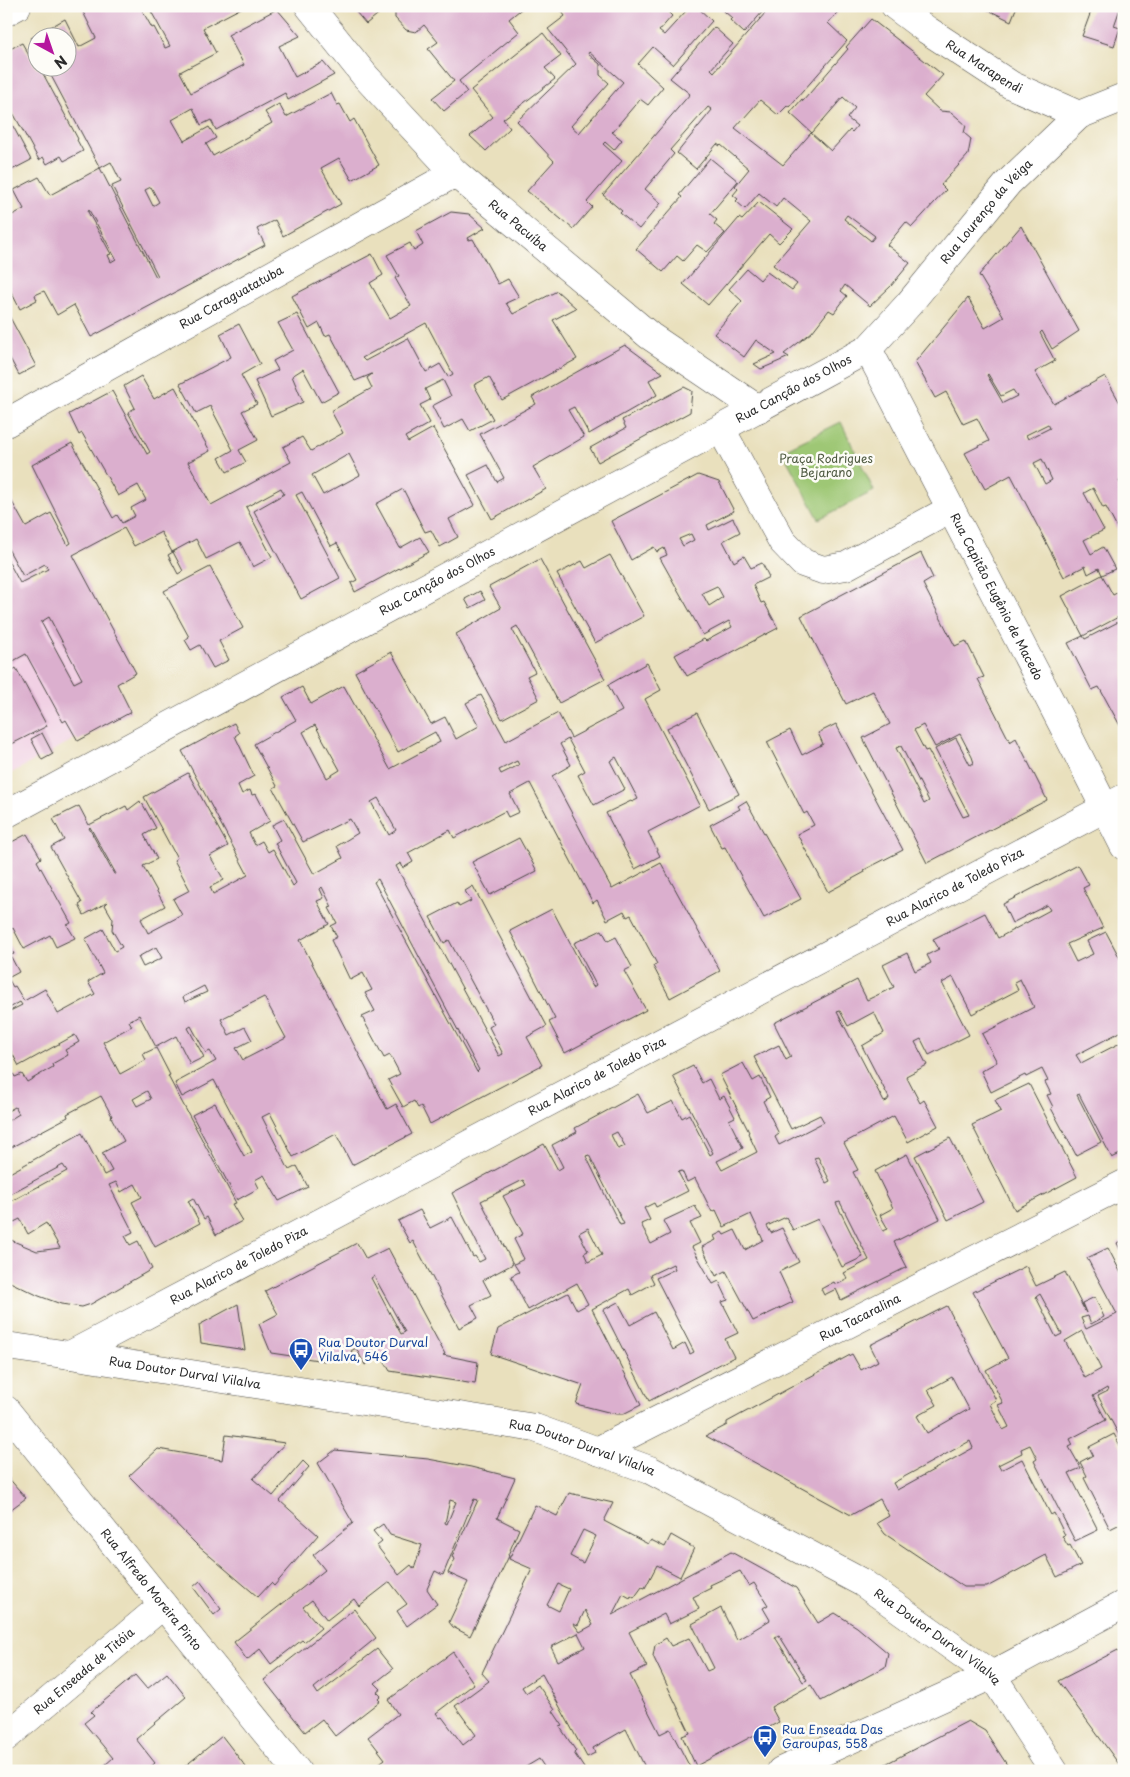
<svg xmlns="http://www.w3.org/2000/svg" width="1130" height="1777" viewBox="0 0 1130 1777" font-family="'Playpen Sans',sans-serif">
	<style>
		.built { fill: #f1d0e4 }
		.green { fill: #9ec774; stroke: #647950 }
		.building { fill: #dbafce; fill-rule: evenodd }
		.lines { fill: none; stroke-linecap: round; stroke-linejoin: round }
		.minor-casing { stroke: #484641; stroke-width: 29 }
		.minor { stroke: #fff; stroke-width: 28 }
		.labels { text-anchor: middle; stroke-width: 5; stroke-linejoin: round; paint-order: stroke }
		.street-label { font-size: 12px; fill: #2b2b2b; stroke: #fdfcf7 }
		.park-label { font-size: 12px; fill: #4e5a41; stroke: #fdfcf7 }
		.transit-label { font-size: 12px; fill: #164399; stroke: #fdfcf7; text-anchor: start }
	</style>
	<rect width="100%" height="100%" fill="#fdfcf7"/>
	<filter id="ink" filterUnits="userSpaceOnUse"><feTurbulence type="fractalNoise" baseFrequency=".02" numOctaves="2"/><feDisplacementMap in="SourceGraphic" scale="10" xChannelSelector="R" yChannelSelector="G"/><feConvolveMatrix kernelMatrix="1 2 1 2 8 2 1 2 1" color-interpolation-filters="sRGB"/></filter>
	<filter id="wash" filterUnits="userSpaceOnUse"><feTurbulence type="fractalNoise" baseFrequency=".0096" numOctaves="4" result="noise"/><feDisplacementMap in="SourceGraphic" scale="20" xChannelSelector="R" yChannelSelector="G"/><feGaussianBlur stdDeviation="1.12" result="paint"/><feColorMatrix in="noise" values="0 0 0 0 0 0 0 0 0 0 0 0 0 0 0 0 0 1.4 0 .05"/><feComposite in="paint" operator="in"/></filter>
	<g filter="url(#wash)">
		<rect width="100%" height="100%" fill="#e9e0bd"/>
		<!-- built -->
		<path class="built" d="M6 524 108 721 6 776Z"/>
		<!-- green -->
		<path class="green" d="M841 422 874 491 819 519 782 451Z"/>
		<g id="blocks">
			<!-- building -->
			<path class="building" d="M89 6H245L203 28 216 53 180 72 191 93 244 65 228 35 277 9 300 36 279 46 295 77 323 62 334 75 288 100 285 93 216 130 211 120 201 125 193 108 172 120 184 141 209 127 216 138 206 144 213 156 272 123 265 112 279 104 286 117 331 93 337 105 340 104 350 122 354 119 379 165 352 180 339 158 321 168 341 204 283 236 275 220 257 229 265 245 91 337 74 305 57 315 44 291 35 295 37 300 20 309 8 286 6 287V218L24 209 14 190 39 177 50 195 100 168 47 68H68V38H38V50L31 38 65 19 79 47 96 38 82 10ZM148 6 157 22 170 46 165 48 154 27 152 28 142 10ZM111 162 121 182 112 186 158 276 156 277 100 168ZM151 187 159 202 153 206 145 190ZM89 210 116 259 111 262 108 255 111 254 88 212Z
				M351 6H388L366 24Z
				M397 6H525L509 19 519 32 459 81 467 92 444 111 432 98 454 81 428 49 438 42 424 25 416 32 406 30 395 18V8Z
				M558 6H670L666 10 672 16 659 31 664 35 686 11 680 6H696L712 21 673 65 653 47 638 64 663 87 648 105 640 99 612 132 622 140 614 150 605 142 603 144 622 161 587 202 592 207 573 229 527 191 554 161 517 121 576 64 548 29 565 16ZM589 52 623 82 579 133 571 126 609 83 600 75V64L588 54Z
				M718 6H843L828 23 847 41 789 107 787 106 778 115 760 100 735 128 783 165 811 133 831 151 850 130 852 132 857 126 847 118 855 108 843 97 812 133 790 113 802 99 803 101 848 49 846 47 871 19 943 75 924 96 940 111 951 112 966 125 964 133 971 139 968 155 941 185 946 190 912 227 906 222 887 245 910 263 891 286 870 306 845 285 841 291 847 296 834 313 829 310 812 332 784 354 789 357 761 369 754 364 776 354 756 340 744 357 714 334 742 301 729 289 747 269 760 280 767 272 792 290 797 284 773 265 811 221 783 198 776 207 759 193 745 209 736 201 738 199 733 195 738 189 735 186 749 169 721 145 720 146 717 144 696 169 677 153 712 110 711 109 708 107 670 150 674 154 645 189 661 203 639 229 620 213 622 211 603 195 690 94 670 78 714 27 733 44 711 69 714 72 766 12 764 10 744 33 730 20 732 18ZM847 215 875 236 871 241 844 219Z
				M980 6H1017L1011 21Z
				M1093 6H1121L1114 26 1120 28 1114 46 1082 36Z
				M543 33 561 56 545 68 555 79 503 119 510 128 486 151 470 136 493 117 471 90Z
				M22 43 36 68H40L78 139 77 140 83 151 64 161 61 156 47 164 43 157 39 160 6 100V51Z
				M6 113 31 160 6 173Z
				M710 158 738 181 710 214 717 220 714 224 725 233 707 252 697 245 683 261 677 256 663 272 636 249 682 197 679 195Z
				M759 202 793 229 779 243 769 234 708 305 683 284 739 218 742 220Z
				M451 212 469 214 485 228 468 238 469 240 473 239 498 284 508 279 519 297 506 303 513 314 557 291 576 308 553 320 577 359 502 400 489 377 474 385 493 419 470 431 463 419 444 429 432 406 451 396 443 380 425 389 430 400 420 405 430 423 405 437 408 442 433 428 475 505 449 519 458 537 440 547 431 530 425 532 403 489 376 504 400 548 420 537 429 552 355 592 351 583 357 580 337 543 331 546 302 492 296 495 340 578 301 599 254 511 284 494 281 488 246 507 272 557 253 567 240 542 206 559 196 539 172 552 161 532 134 546 124 528 73 555 136 673 117 684 131 712 78 741 66 720 63 722 26 654 6 665V557L20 583 48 569 45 564 23 576 6 545V491L26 527 51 513 68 545 71 543 32 465 72 443 113 518 117 515 122 523 135 516 131 508 146 500 138 485 118 496 82 433 79 435 69 414 112 391 147 454 150 452 128 412 135 408 124 386 141 376 154 399 175 387 210 451 188 462 211 505 291 462 283 447 302 437 311 451 343 433 331 411 372 388 367 378 372 374 355 381 330 334 325 336 319 323 309 329 292 296 372 254 383 275 370 283 390 318 411 306 395 278 399 276 387 255 410 243 414 251 423 245 416 231ZM426 323 453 374 448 377 440 364 426 372 408 338 365 361 362 358ZM349 454 360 475 323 495 312 475ZM49 617 82 679 74 683 41 622Z
				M1021 226 1079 331 1052 349 1042 331 1040 333 1055 361 1035 372 1054 404 1105 376 1124 410V484L1121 480 1119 481 1124 490V529L1119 532 1106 507 1103 508 1093 488 1084 493 1104 530 1084 540 1091 554 1103 547 1115 569 1102 575 1099 568 1088 574 1085 566 1064 577 1011 475 985 489 965 453 989 441 977 418 963 424 946 392 935 398 915 362 968 298 985 328 1004 317 979 275ZM988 374 1001 396 1013 390 1017 396 1003 403 987 375ZM1048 424 1050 428 1028 439 1026 435ZM1042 459 1052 480 1045 484 1034 463Z
				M6 310 36 366 19 375 6 351Z
				M297 314 339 392 321 402 303 369 292 376 303 402 271 416 255 381 278 370 273 361 293 350 278 323Z
				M239 324 260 364 241 375 257 404 242 411 258 440 239 450 246 462 227 472 219 458 233 450 210 406 196 413 180 384 231 357 220 334Z
				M625 345 663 373 649 380 657 395 589 434 574 407 568 410 584 437 533 467 546 489 492 519 468 475 488 465 497 482 504 478 480 434 536 404 532 397Z
				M684 387 692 391 690 412 598 462 590 448 626 428 622 420Z
				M698 475 719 482 734 511 707 525 709 530 733 518 740 532 723 541 734 562 744 556 751 568 762 563 769 577 753 585 761 603 764 602 778 628 687 676 675 655 704 639 706 641 732 627 729 621 703 635 660 558 667 555 664 548 657 552 654 547 631 560 611 521ZM691 534 694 540 683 546 679 539ZM717 586 723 597 709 606 702 593Z
				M173 552 183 571 178 574 168 555Z
				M921 553 933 578 923 584 955 646 966 641 984 677 978 679 1010 742 1016 738 1047 800 927 863 863 738 890 724 873 691 846 704 801 616ZM923 725 935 747 960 734 972 757 974 763 970 765 956 738 935 749 969 815 963 817 928 750 925 751 914 730ZM901 746 929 801 924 804 896 748Z
				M610 555 644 616 595 643 557 574 582 561 586 568Z
				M540 559 605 679 559 703 517 626 512 629 535 672 527 676 539 699 502 719 456 634 501 608 489 587Z
				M210 567 243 628 219 641 229 660 213 668 200 645 191 650 185 640 189 637 164 591Z
				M1102 575 1113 595 1124 589V614L1083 636 1062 596Z
				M480 591 485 600 470 608 465 599Z
				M1124 619V733L1099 687 1092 690 1068 643 1083 636 1085 639Z
				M391 652 431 724 445 717 456 739 479 726 466 703 481 695 506 741 558 713 571 738 622 711 608 685 647 663 661 690 645 699 700 805 648 832 660 856 635 869 606 813 631 801 632 802 638 799 616 757 610 761 625 789 594 805 578 775 585 771 568 739 560 744 571 765 552 776 612 889 661 863 720 971 670 998 653 966 657 964 631 915 627 917 624 911 607 920 597 900 593 903 530 783 510 794 519 812 508 817 505 811 454 838 450 830 408 853 413 862 403 868 401 863 396 866 499 1056 503 1054 489 1027 494 1024 449 940 444 943 430 917 457 903 459 907 471 901 465 891 473 886 547 1026 527 1037 542 1065 430 1124 421 1106 418 1108 414 1101 403 1107 388 1080 400 1074 390 1055 384 1058 362 1017 375 1011 365 993 372 990 363 973 350 980 331 940 337 937 331 926 337 923 329 908 332 907 322 887 320 889 324 898 317 901 329 924 300 940 387 1109 396 1104 412 1134 352 1165 336 1134 293 1157 270 1113 262 1117 289 1170 297 1166 308 1187 279 1201 264 1175 255 1180 259 1188 237 1200 192 1115 215 1103 244 1156 252 1152 214 1080 182 1097 175 1083 216 1061 210 1051 206 1053 191 1026 188 1028 204 1057 190 1064 176 1036 156 1047 139 1015 129 1021 132 1026 103 1042 120 1074 146 1060 143 1054 156 1048 170 1075 168 1076 236 1203 232 1204 242 1221 216 1235 207 1217 204 1219 193 1198 188 1201 200 1223 155 1247 132 1202 142 1197 135 1184 121 1192 116 1182 109 1185 133 1232 125 1236 130 1245 138 1241 152 1269 91 1304 82 1307 61 1304 39 1296 6 1280V1238L37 1251 60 1248 46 1223 28 1234 20 1219 6 1226V1204L67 1171 63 1165 6 1196V1175L82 1133 104 1175 112 1171 102 1153 124 1141 111 1117 112 1116 101 1096 67 1114 68 1117 6 1150V1122L19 1114 15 1107 6 1112V1065L8 1064 15 1077 22 1074 27 1082 53 1067 52 1064 68 1055 65 1050 79 1042 75 1035 19 1066 6 1042V1013L22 1005 20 1002 6 1010V940L14 954 10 955 19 972 8 978 13 987 15 986 24 1001 45 989 58 1014 95 994 88 982 103 973 85 939 103 929 115 951 122 947 112 930 113 919 105 905 108 902 84 915 79 905 82 903 51 847 64 840 53 819 79 806 89 825 126 806 128 810 140 801 141 804 142 803 156 828 144 835 157 859 143 866 165 906 141 919 148 933 182 915 173 899 190 890 174 860 177 858 144 797 188 773 228 846 210 856 224 880 210 887 213 894 248 875 182 751 234 723 239 733 235 736 254 776 238 785 242 794 250 790 252 795 256 794 270 821 249 833 255 845 262 841 268 852 273 849 293 886 296 883 275 843 280 840 272 825 284 819 314 874 343 858 337 846 358 833 350 819 303 842 273 788 277 786 254 744 296 720 283 697 302 687 311 704 344 686 390 769 440 742 435 732 398 752 355 672ZM315 725 340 770 327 778 303 732ZM517 761 519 765 501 774 499 770ZM378 798 396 830 389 835 371 802ZM90 827 116 874H114L89 828ZM378 879 479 1070 477 1072 374 882ZM156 947 162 958 143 967 138 957ZM204 986 207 992 185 1002 183 997ZM264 997 286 1038 243 1060 236 1048 252 1040 245 1027 229 1035 221 1019ZM147 1091 151 1099 137 1106 133 1099Z
				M16 668 47 726 6 747V674Z
				M697 713 739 794 709 809 667 728Z
				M836 724 903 850 864 870 865 872 828 892 797 834 814 825 807 812 804 814 767 742 790 730 802 755 823 744 818 733Z
				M42 733 53 754 42 760 31 739Z
				M746 801 801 899 764 918 725 847 722 848 710 825 740 809 738 806Z
				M27 834 41 858 37 861 71 923 67 925 75 938 56 947 50 935 24 949 13 928 6 933V845Z
				M519 838 537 871 490 895 472 862Z
				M1078 865 1089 885 1083 888 1103 928 1067 944 1076 962 1093 954 1087 941 1106 932 1124 966V1030L1076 1055 1081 1063 1124 1041V1152L1112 1158 1079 1094 1077 1095 1101 1142 1076 1155 1051 1108 1053 1107 1047 1095 1051 1094 1045 1082 1048 1081 1042 1069 1026 1077 1025 1075 991 1092 981 1071 997 1062 982 1034 1034 1007 1020 979 1014 982 1018 990 972 1014 953 977 942 983 969 1035 929 1055 921 1039 915 1042 927 1065 906 1076 920 1103 924 1100 938 1126 908 1142 894 1116 844 1143 858 1170 853 1172 883 1231 888 1229 880 1215 893 1208 875 1171 907 1154 940 1219 894 1242 907 1267 841 1300 836 1289 824 1295 821 1289 834 1282 836 1285 848 1279 844 1273 869 1260 840 1202 836 1203 863 1257 842 1267 818 1219 793 1230 786 1217 767 1226 771 1233 782 1228 799 1262 779 1272 793 1302 753 1321 726 1271 716 1276 702 1247 716 1240 714 1236 722 1232 724 1235 735 1230 745 1250 763 1240 751 1214 724 1227 716 1210 712 1212 695 1178 687 1182 682 1171 678 1172 688 1191 656 1207 654 1203 644 1208 650 1220 641 1224 651 1244 670 1234 663 1221 695 1206 702 1218 690 1223 700 1243 692 1247 713 1284 719 1281 728 1300 722 1302 738 1333 725 1339 734 1357 649 1401 603 1310 618 1302 630 1325 654 1312 673 1350 685 1343 690 1354 694 1352 656 1278 675 1269 673 1264 650 1275 654 1283 632 1295 629 1289 592 1309 641 1405 623 1414H616L576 1404 583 1385 491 1354 498 1329 568 1293 577 1310 588 1304 577 1283 528 1310 511 1276 519 1272 514 1264 524 1259 514 1239 523 1234 503 1196 526 1185 523 1180 481 1201 513 1264 483 1280 491 1295 471 1305 478 1318 459 1328 413 1241 410 1243 398 1221 420 1210 430 1228 452 1217 473 1257 475 1256 479 1262 485 1259 452 1193 544 1144 558 1170 563 1167 552 1145 577 1132 575 1128 638 1094 648 1113 673 1101 682 1118 689 1114 710 1155 713 1153 673 1076 693 1066 702 1083 709 1079 719 1099 724 1096 735 1117 729 1120 743 1148 717 1161 722 1170 757 1152 748 1133 749 1132 720 1075 743 1063 753 1081 760 1077 770 1097 763 1101 779 1134 775 1137 779 1145 824 1122 820 1115 791 1129 754 1057 779 1045 786 1060 791 1057 774 1023 857 980 867 1000 894 987 883 965 907 953 915 971 931 963 927 955 939 949 933 939 985 913 998 938 1050 910 1047 905 1012 923 1003 904ZM840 1011 848 1026 874 1012 884 1033 862 1046 889 1098 887 1101 884 1102 837 1012ZM617 1132 625 1146 618 1149 611 1135ZM589 1155 624 1224 620 1225 610 1205 586 1156ZM818 1157 830 1181 826 1183 814 1158ZM588 1228 602 1255 588 1262 584 1253 588 1251 579 1233Z
				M552 909 593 987 596 985 574 943 602 930 608 941 616 937 632 967 624 971 646 1010 565 1053 549 1022 555 1019 510 931Z
				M1029 1084 1077 1177 1015 1210 972 1125 1001 1111 995 1100Z
				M950 1138 983 1202 948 1220 915 1156Z
				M1124 1240V1257L1117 1243Z
				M357 1243 366 1259 388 1248 445 1354 443 1355 478 1362 475 1384 390 1371 381 1356 365 1365 356 1348 351 1351 354 1356 324 1359 325 1361 271 1353 259 1324 278 1314 265 1291ZM374 1276 405 1332 401 1334 371 1278Z
				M1108 1248 1124 1279V1435L1120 1437 1098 1396 1108 1391 1107 1388 1093 1396 1106 1420 1070 1439 1073 1445 1069 1447 1081 1468 1069 1473 1098 1530 1075 1541 1034 1461 1037 1459 1030 1445 1021 1449 1022 1453 998 1465 1001 1470 1022 1459 1051 1515 1054 1513 1065 1535 1062 1536 1068 1546 1070 1545 1081 1565 1057 1577 1046 1555 987 1587H964L885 1534 877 1523 889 1516 880 1499 851 1515 706 1436 727 1425V1422L852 1354 861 1370 878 1361 870 1345 947 1306 996 1400 990 1404 1003 1430 1009 1427 998 1405 1003 1403 986 1370 1008 1358 973 1292 1026 1266 1036 1286 1065 1272 1086 1313 1082 1303 1095 1297 1104 1317 1091 1324 1088 1316 1081 1318 1086 1329 1117 1314 1087 1258ZM1040 1294 1062 1334 1056 1337 1036 1297ZM1082 1331 1101 1369 1085 1378 1065 1341ZM952 1377 969 1409 927 1433 917 1416 937 1405 928 1390ZM970 1441 973 1448 897 1490 893 1483Z
				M238 1304 245 1350 201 1343 199 1325Z
				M1114 1434 1124 1453V1522L1110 1529 1084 1478 1087 1476 1080 1462 1093 1455 1089 1447Z
				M226 1435 285 1443 253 1479 273 1496 303 1461 309 1467 280 1501 318 1535 274 1586 271 1583 258 1597 197 1545 129 1476 158 1449 222 1460Z
				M335 1450 428 1459 471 1467 515 1478 497 1518 519 1529 508 1555 509 1556 470 1636 453 1627 449 1622 468 1582 448 1573 455 1559 452 1557 478 1500 474 1499 443 1575 435 1571 427 1589 437 1604 407 1626 397 1611 407 1604 390 1582 359 1606 354 1599 327 1620 312 1600 303 1607 321 1628 304 1642 302 1640 271 1664 260 1649 247 1660 234 1642 325 1570 313 1555 353 1523 318 1463ZM450 1500 456 1502 447 1524 445 1523ZM383 1524 390 1535 422 1545 414 1569 411 1565 399 1575 377 1546 382 1542 373 1531Z
				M6 1475 26 1498 6 1513Z
				M569 1493 613 1503 604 1521 648 1544 651 1540 665 1547 671 1535 694 1548 680 1577 657 1565 645 1588 642 1587 634 1598 631 1596 630 1598 623 1594 612 1615 731 1552 796 1588 818 1623 835 1613 857 1627 888 1653 885 1667 821 1701 811 1685 771 1707 779 1722 696 1766 682 1736 690 1733 653 1656 655 1645 666 1638 671 1646 689 1638 707 1671 714 1668 692 1624 721 1608 737 1640 770 1620 763 1608 768 1605 754 1583 749 1586 740 1571 710 1585 711 1588 693 1597 699 1609 669 1624 664 1614 629 1632 647 1667 630 1675 660 1734 670 1729 691 1769 687 1771H647L626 1729 593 1748 595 1753 587 1757 542 1674 522 1687 526 1693 538 1685 555 1710 553 1711 563 1726 560 1727 576 1751 574 1753 586 1771H547L539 1759 519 1771H369L385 1759 368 1737 398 1714 388 1700 453 1652 474 1684 436 1713 440 1718 442 1717 463 1745 476 1735 455 1706 489 1681 482 1673 532 1569 509 1559 535 1505 557 1516ZM583 1530 596 1536 583 1563 570 1556ZM558 1584 569 1589 559 1611 547 1605ZM585 1610 593 1625 580 1632 573 1623 578 1625ZM578 1633 585 1647 558 1661 551 1647ZM779 1635 807 1680 803 1682 775 1637Z
				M200 1581 221 1609 214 1615 193 1587Z
				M354 1609 376 1638 314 1688 318 1694 377 1649 393 1669 375 1683 381 1689 377 1692 381 1696 378 1699 380 1701 335 1736 322 1719 305 1732 264 1680Z
				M1118 1650 1124 1662V1771L1058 1681Z
				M167 1673 186 1697 136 1739 155 1763 146 1771H98L113 1758 84 1723 94 1715 91 1712 135 1675 147 1689Z
				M968 1721 985 1731 1011 1771H872Z
				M222 1736 249 1771H179L195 1758Z"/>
		</g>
	</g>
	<g filter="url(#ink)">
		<use href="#blocks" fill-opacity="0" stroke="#484641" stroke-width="1"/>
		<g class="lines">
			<defs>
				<g id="minor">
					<path id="s1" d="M309 6 366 77 455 173 650 336 758 409"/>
					<path id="s2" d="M895 6 927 30 1011 85 1079 115"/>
					<path d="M6 12 17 6"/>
					<path id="s3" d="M868 349 1070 739 1124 846"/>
					<path id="s4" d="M6 423 455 173"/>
					<path d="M721 429 782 541 803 563 823 570 846 566 951 509"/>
					<path id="s5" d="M6 814 868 349 908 305 1008 183 1079 115 1124 97"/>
					<path id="s6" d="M6 1346 70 1355 535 1428 650 1470 863 1583 992 1675 1054 1771"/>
					<path id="s7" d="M70 1355 1124 798"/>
					<path id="s8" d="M6 1410 297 1771"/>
					<path id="s9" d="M597 1451 1124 1184"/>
					<path id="s10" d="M6 1737 163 1605"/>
					<path d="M781 1771 992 1675 1124 1604"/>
				</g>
			</defs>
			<!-- minor casing -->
			<use href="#minor" class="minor-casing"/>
			<!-- minor -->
			<use href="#minor" class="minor"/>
		</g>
	</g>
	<!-- icons -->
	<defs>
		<symbol id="bus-pin" viewBox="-11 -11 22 30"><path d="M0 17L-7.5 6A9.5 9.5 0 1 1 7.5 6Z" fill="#1a4fb4" stroke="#fdfcf7"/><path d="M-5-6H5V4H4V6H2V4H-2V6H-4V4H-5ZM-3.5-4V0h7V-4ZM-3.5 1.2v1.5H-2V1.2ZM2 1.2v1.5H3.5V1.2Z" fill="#fff"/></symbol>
	</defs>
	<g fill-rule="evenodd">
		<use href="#bus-pin" x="287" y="1336" width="28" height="38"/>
		<use href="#bus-pin" x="751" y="1723" width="28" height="38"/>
	</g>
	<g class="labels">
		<!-- street labels -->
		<g class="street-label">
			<text dy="4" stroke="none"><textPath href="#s2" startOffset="108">Rua Marapendi</textPath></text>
			<text dy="4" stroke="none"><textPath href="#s5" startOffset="1161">Rua Lourenço da Veiga</textPath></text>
			<text dy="4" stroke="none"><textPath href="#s1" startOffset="304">Rua Pacuíba</textPath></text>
			<text dy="4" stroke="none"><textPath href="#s4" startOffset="258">Rua Caraguatatuba</textPath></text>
			<text dy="4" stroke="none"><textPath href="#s5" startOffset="895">Rua Canção dos Olhos</textPath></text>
			<text dy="4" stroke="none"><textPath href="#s5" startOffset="490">Rua Canção dos Olhos</textPath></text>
			<text dy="4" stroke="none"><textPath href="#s3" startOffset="279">Rua Capitão Eugênio de Macedo</textPath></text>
			<text dy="4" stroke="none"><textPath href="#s7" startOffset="1001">Rua Alarico de Toledo Piza</textPath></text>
			<text dy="4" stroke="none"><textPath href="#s7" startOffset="596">Rua Alarico de Toledo Piza</textPath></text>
			<text dy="4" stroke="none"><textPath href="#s7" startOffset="191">Rua Alarico de Toledo Piza</textPath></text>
			<text dy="4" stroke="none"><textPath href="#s9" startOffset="295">Rua Tacaralina</textPath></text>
			<text dy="4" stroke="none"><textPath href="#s6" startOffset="181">Rua Doutor Durval Vilalva</textPath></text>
			<text dy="4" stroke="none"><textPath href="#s6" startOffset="586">Rua Doutor Durval Vilalva</textPath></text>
			<text dy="4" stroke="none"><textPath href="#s8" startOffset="231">Rua Alfredo Moreira Pinto</textPath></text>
			<text dy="4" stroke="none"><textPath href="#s6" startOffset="991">Rua Doutor Durval Vilalva</textPath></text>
			<text dy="4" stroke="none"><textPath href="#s10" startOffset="102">Rua Enseada de Titóia</textPath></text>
		</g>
		<!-- park labels -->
		<g class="park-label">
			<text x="826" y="463">Praça Rodrigues<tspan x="826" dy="14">Bejarano</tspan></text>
		</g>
		<!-- transit labels -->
		<g class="transit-label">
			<text x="318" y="1347">Rua Doutor Durval<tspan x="318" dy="14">Vilalva, 546</tspan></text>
			<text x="782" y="1734">Rua Enseada Das<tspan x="782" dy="14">Garoupas, 558</tspan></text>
		</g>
	</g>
	<!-- margin -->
	<rect width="1130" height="1777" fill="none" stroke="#fdfcf7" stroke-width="25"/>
	<!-- north arrow -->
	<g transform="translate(52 52) rotate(140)"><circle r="24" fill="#fdfcf7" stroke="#a9a8a5"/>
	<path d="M0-4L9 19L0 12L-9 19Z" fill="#b5179e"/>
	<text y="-8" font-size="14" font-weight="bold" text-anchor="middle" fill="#2b2b2b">N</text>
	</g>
</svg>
